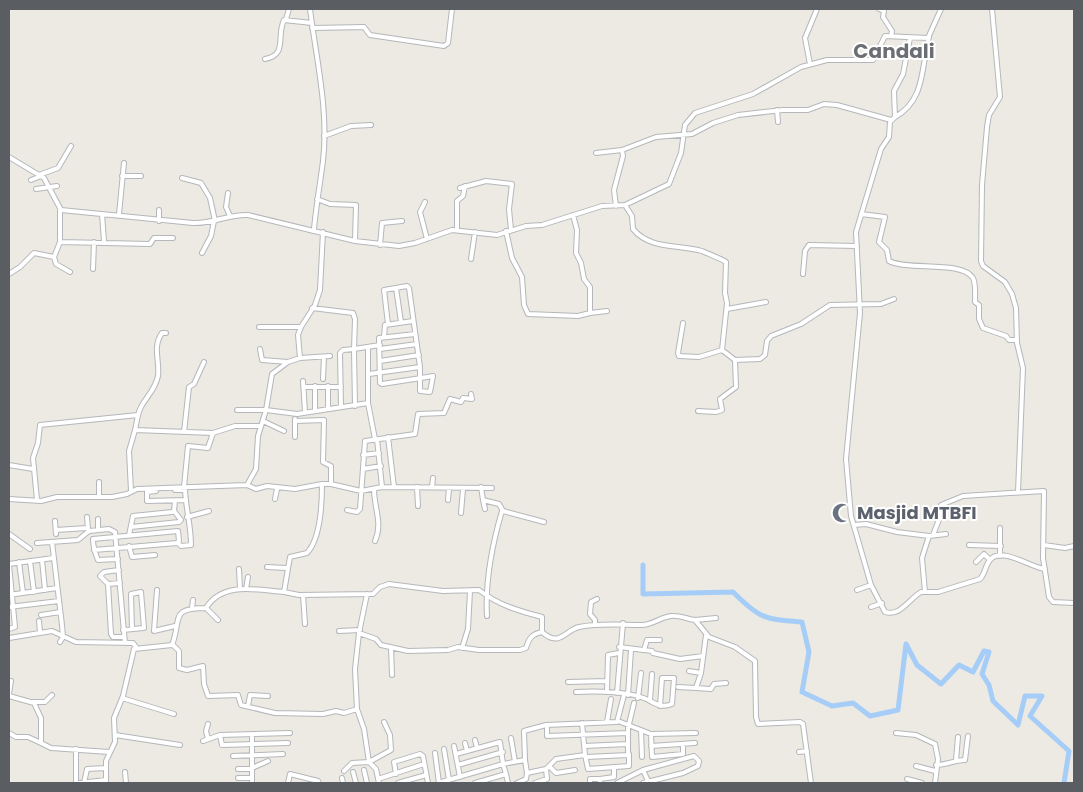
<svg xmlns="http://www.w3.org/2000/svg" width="1083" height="792" viewBox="0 0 1083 792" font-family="Poppins,sans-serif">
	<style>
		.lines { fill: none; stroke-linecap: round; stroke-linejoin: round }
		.river { stroke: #a6cdf8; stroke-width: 5 }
		.minor-casing { stroke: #b4b7bb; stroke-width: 6 }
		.minor { stroke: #fff; stroke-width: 4 }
		.labels { text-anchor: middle; stroke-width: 4; stroke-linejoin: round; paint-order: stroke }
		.worship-label { font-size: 18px; font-weight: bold; fill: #5b616d; stroke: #fff; text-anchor: start }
		.quarter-label { font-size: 20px; font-weight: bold; fill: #6b6e73; stroke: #fff }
	</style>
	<rect width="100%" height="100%" fill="#eceae2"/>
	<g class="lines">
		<!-- river -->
		<path class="river" d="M643 565V594L733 592C760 619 764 619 802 622L809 652 802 692 832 706 853 703 870 716 898 710 906 644 917 665 941 684 959 665 973 672 984 651 989 652 982 674 989 685 993 701 1018 725 1025 696H1042L1030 716 1069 751 1064 783"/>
		<defs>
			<path id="minor" d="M310 9C316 58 329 111 323 161 320 184 316 207 314 229
				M879 9 884 11 883 17 892 31 891 36
				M992 9 1000 97 989 115 987 127 982 185 981 261 983 266 1005 282 1012 294 1016 308 1017 343 1023 368 1018 492
				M286 19 289 9
				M312 28 364 27 370 35 444 46 448 43 452 9
				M265 59C288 55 276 36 284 20L312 23
				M810 64 805 38 817 9
				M777 110 778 122
				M895 117C926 100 921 66 929 37
				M324 136 351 126 371 125
				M596 153 622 150 656 137 692 134 713 123 738 115 783 110H808L824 104 837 105 891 120
				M9 157 44 178 61 210 193 223C212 224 229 214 248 215L355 241 399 246 415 243 452 230 497 235 526 226 542 225 602 206 625 205 669 184 681 153 685 125 695 113 753 94 801 67 827 60H873L885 36 928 38 941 9
				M39 175 58 168 71 146
				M122 176H141
				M182 178 201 183 210 198 215 221
				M31 180 41 176
				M460 188 486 181 512 184 509 209 511 230
				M36 189 57 186
				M228 193 226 207 230 216
				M317 199 330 204 356 205 355 241
				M425 202 420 212 427 239
				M625 205 632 216 633 229C650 250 679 244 702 251 706 253 722 259 726 262L725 293 727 303 722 350 699 357 679 356 678 353 683 323
				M616 206 614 190 623 156 622 150
				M60 210V242
				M102 214 104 241
				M119 214 124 163
				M861 214 885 217 879 242 887 250 889 261C908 271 962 260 973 278 976 284 975 295 975 302L979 305V319L983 328 1006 336 1009 340H1017
				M159 221V210
				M457 230V201L463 196 465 186
				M506 231 512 258 522 277 524 305 528 314 578 316 590 313V287L584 279 581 263 576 253 577 230 573 215
				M380 245 382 223 402 221
				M202 253 211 236 214 221
				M54 257 56 264 70 272
				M471 259 475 232
				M93 269 94 242
				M9 274 20 267 34 253 54 257 60 242 150 244 154 238H173
				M803 274 805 251 809 245 857 246
				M396 288 401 322
				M312 308 353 313 355 319 354 349 380 345
				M727 309 766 302
				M590 313 607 311
				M388 324 384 290 407 286 409 288 420 367V391L430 392 433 376 421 378 382 384 380 383 379 338 415 334
				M259 327H301
				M166 333H162C152 347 160 361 158 376 155 390 147 396 141 407 137 415 137 422 135 430L213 433 235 426H260
				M384 337 385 325 413 321
				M368 347V403L375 439
				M260 349 262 360 288 362
				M380 349 417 344
				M722 350 735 360 760 359 765 355 767 341 771 336 801 324 830 305 881 304 894 299
				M300 358 330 356
				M380 361 419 355
				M369 374 420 367
				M323 379 324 357
				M303 381 305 412
				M315 386V410
				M328 386V409
				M304 387H341
				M341 407 340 353 343 350 354 349 355 406
				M237 410H266L297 414 368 403
				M698 411 716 412 722 410 720 399 736 387 735 360
				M263 421 284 431
				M295 421 324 420 323 462 331 466V484
				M184 432 189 387 194 384 204 362
				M295 437V419
				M388 437 394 487
				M377 439 382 487
				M363 455 379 453
				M9 465 33 469
				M363 469 381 466
				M322 484H331L361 491 382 487 492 488
				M184 487 188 446 208 448 213 433
				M417 487 418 506
				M432 487 433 478
				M481 487 483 500 499 504 503 511 544 522
				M374 489C374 508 383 523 375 541
				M175 490H185C186 509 191 526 191 545L181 546 178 543
				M131 491 129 451 135 430
				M156 491 147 492V501L186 500
				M99 497V482
				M9 499 41 501 57 497H112L127 494 137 489 247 485
				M275 499 277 489
				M37 500 33 458 38 443 40 425 138 415
				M448 500 449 488
				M483 500 485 509
				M347 510 357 512 360 509 365 441 415 434 418 414 444 413 450 399 461 402 463 398 472 399 471 394
				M461 513 463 489
				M87 517 88 529
				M187 517 209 511
				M98 519V530
				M55 521 56 534
				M854 525 866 524 897 532 929 536
				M131 527 179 522 181 520 174 511
				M1000 528V556
				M56 530 87 528
				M9 534 30 549
				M129 535 133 516 172 512 174 511 175 501
				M933 535 940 517 941 505 963 496 1044 491 1043 558 1049 597 1053 602 1074 603
				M52 542 62 625 63 637 60 642
				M37 543 78 540 89 531 109 529 115 532 125 643
				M969 545 1001 546
				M1044 545 1065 548 1074 546
				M129 546 132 557 155 555
				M94 550 177 543 179 541 178 531 93 539C93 546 95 553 98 560L118 559
				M42 560 45 590
				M30 561 34 592
				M19 562 23 593
				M976 562 984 554 990 560
				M9 564 53 558
				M9 565 15 627 9 629
				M267 567 286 568
				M239 569 240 588
				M119 570 104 572 100 576 108 584 120 583
				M108 584 111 634 113 637H124
				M871 585 885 612C900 617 909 599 921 592H938L980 579C986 573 985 563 992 558 1004 548 1032 568 1045 569
				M246 589 248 577
				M157 590 154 631 175 626
				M857 590 871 585 851 516 846 459 860 313 856 232 881 149 889 137 890 122 895 117 894 91 903 74 910 38
				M284 592 299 595 373 594 380 587 389 584 443 591 479 590C498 605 519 611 542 617V632
				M925 592 922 558 929 536 946 534
				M367 594 359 633 376 639 381 645 408 651 448 650 458 647 479 650H520L526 648C529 638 532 634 542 632 560 648 565 630 579 627 600 623 621 625 642 625 652 625 661 617 671 616 678 615 688 619 695 620L709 637 735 647 755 661 756 717 758 724 800 722 803 724 811 783
				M9 595 57 588
				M303 595 305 624
				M9 607 59 601
				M871 607 882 603
				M192 608 193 600
				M206 608 218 620
				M41 615 60 612
				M487 616C485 581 492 545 502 511
				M695 620 716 618
				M39 621 40 632
				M595 625V620L590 614 591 602 597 599
				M123 630 143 628H144L141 592 131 594 132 629
				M339 631 360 630
				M359 633 355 669 357 709 364 729 369 762 376 769 379 783
				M706 635 701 673 696 688 711 689 714 684 726 683
				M9 638 52 631 76 642 133 643 136 647 134 649
				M172 644 179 651V668L187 670 203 666 204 684 208 696 238 695 241 705 275 713 323 714 336 711 344 713 357 709
				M391 647 392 675
				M619 647 652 651 653 653 680 659 703 656
				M462 648 468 629 470 591
				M644 650 647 640H660
				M689 671 701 673
				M568 682 607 681
				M678 687 696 688
				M607 691 608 655 619 653
				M576 692C594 691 634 691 650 701 658 705 662 708 672 704L674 678H662L660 706
				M617 693 623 623
				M9 694 11 681
				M628 695 631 650
				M9 696 34 703 41 718V743L51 748 109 752
				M122 698 174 714
				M638 698 641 673
				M650 700 652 674
				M33 702H45L52 695
				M248 706 250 695 268 696
				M618 721 651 734 696 733
				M607 722 611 699
				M582 723 585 755
				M629 724 634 703
				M547 725V736L628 733
				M641 730 642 757
				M9 733 16 737H28L41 743
				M896 733 916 735 935 744 938 759 935 783
				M651 734 652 757 683 754V744
				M115 735 180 745
				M220 735 222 745 288 743
				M511 738 515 762
				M208 739 206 731 208 724
				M475 740 477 748
				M203 741 220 735 290 733
				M465 743 467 751
				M454 746 460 777
				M584 746 628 744
				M651 746 695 743
				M444 749 449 780
				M799 752 807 751
				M435 753 439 783
				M456 754 500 742 503 764 525 760 524 731 546 725 617 722 624 695
				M233 756 283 754
				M586 757 628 755V724
				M525 760 527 773
				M956 760 958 737
				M458 765 503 752
				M936 765C947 765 955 760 965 760L968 736
				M549 766 556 773 575 770
				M916 766 935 771
				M252 768 268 761
				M238 769H252
				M364 770 367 783
				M643 770 649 783
				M344 771 352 763 369 762 391 750 390 735 384 722
				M125 772 126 783
				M353 772 356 783
				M396 774 394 762 420 754 423 756 428 783
				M506 774 508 783
				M238 778H252
				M342 778 343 783
				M378 779 424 764
				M907 779 922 783
				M76 783V749
				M79 783 106 780
				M84 783 87 769 106 768
				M106 783V761L115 742 114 718 123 696 134 649 172 645C182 619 169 608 206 608 223 581 257 590 284 592L290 557 307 553C321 538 322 504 322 484L295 489 267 486 256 489 247 485 256 469 258 436 266 410 272 374 288 362 300 358 298 335 301 327 315 305 320 290 323 232
				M252 783V734
				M288 783 290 774 318 781 319 783
				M398 783 426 775
				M438 783 503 764 506 774 475 783
				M517 783 526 779 527 773 546 769 556 759 585 755 588 769 629 766V754
				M535 783 547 779 546 769
				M590 783V779H600
				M600 783V779L614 777V767
				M617 783 643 770 694 756 699 761 698 766 683 773 643 783"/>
		</defs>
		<!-- minor casing -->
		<use href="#minor" class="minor-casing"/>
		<!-- minor -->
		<use href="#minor" class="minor"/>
	</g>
	<!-- icons -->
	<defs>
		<symbol id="mosque-bare" viewBox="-9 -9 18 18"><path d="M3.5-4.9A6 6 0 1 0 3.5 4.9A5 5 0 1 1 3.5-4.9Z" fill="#6b7280" stroke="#fff" stroke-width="2.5" paint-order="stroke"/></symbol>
	</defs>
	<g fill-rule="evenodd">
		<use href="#mosque-bare" x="828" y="499" width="28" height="28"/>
	</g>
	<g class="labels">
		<!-- worship labels -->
		<g class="worship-label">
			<text x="857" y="519">Masjid MTBFI</text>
		</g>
		<!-- quarter labels -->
		<g class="quarter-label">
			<text x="894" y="58">Candali</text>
		</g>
	</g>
	<!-- border -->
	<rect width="1083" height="792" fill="none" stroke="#5a5d61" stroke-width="20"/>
</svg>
